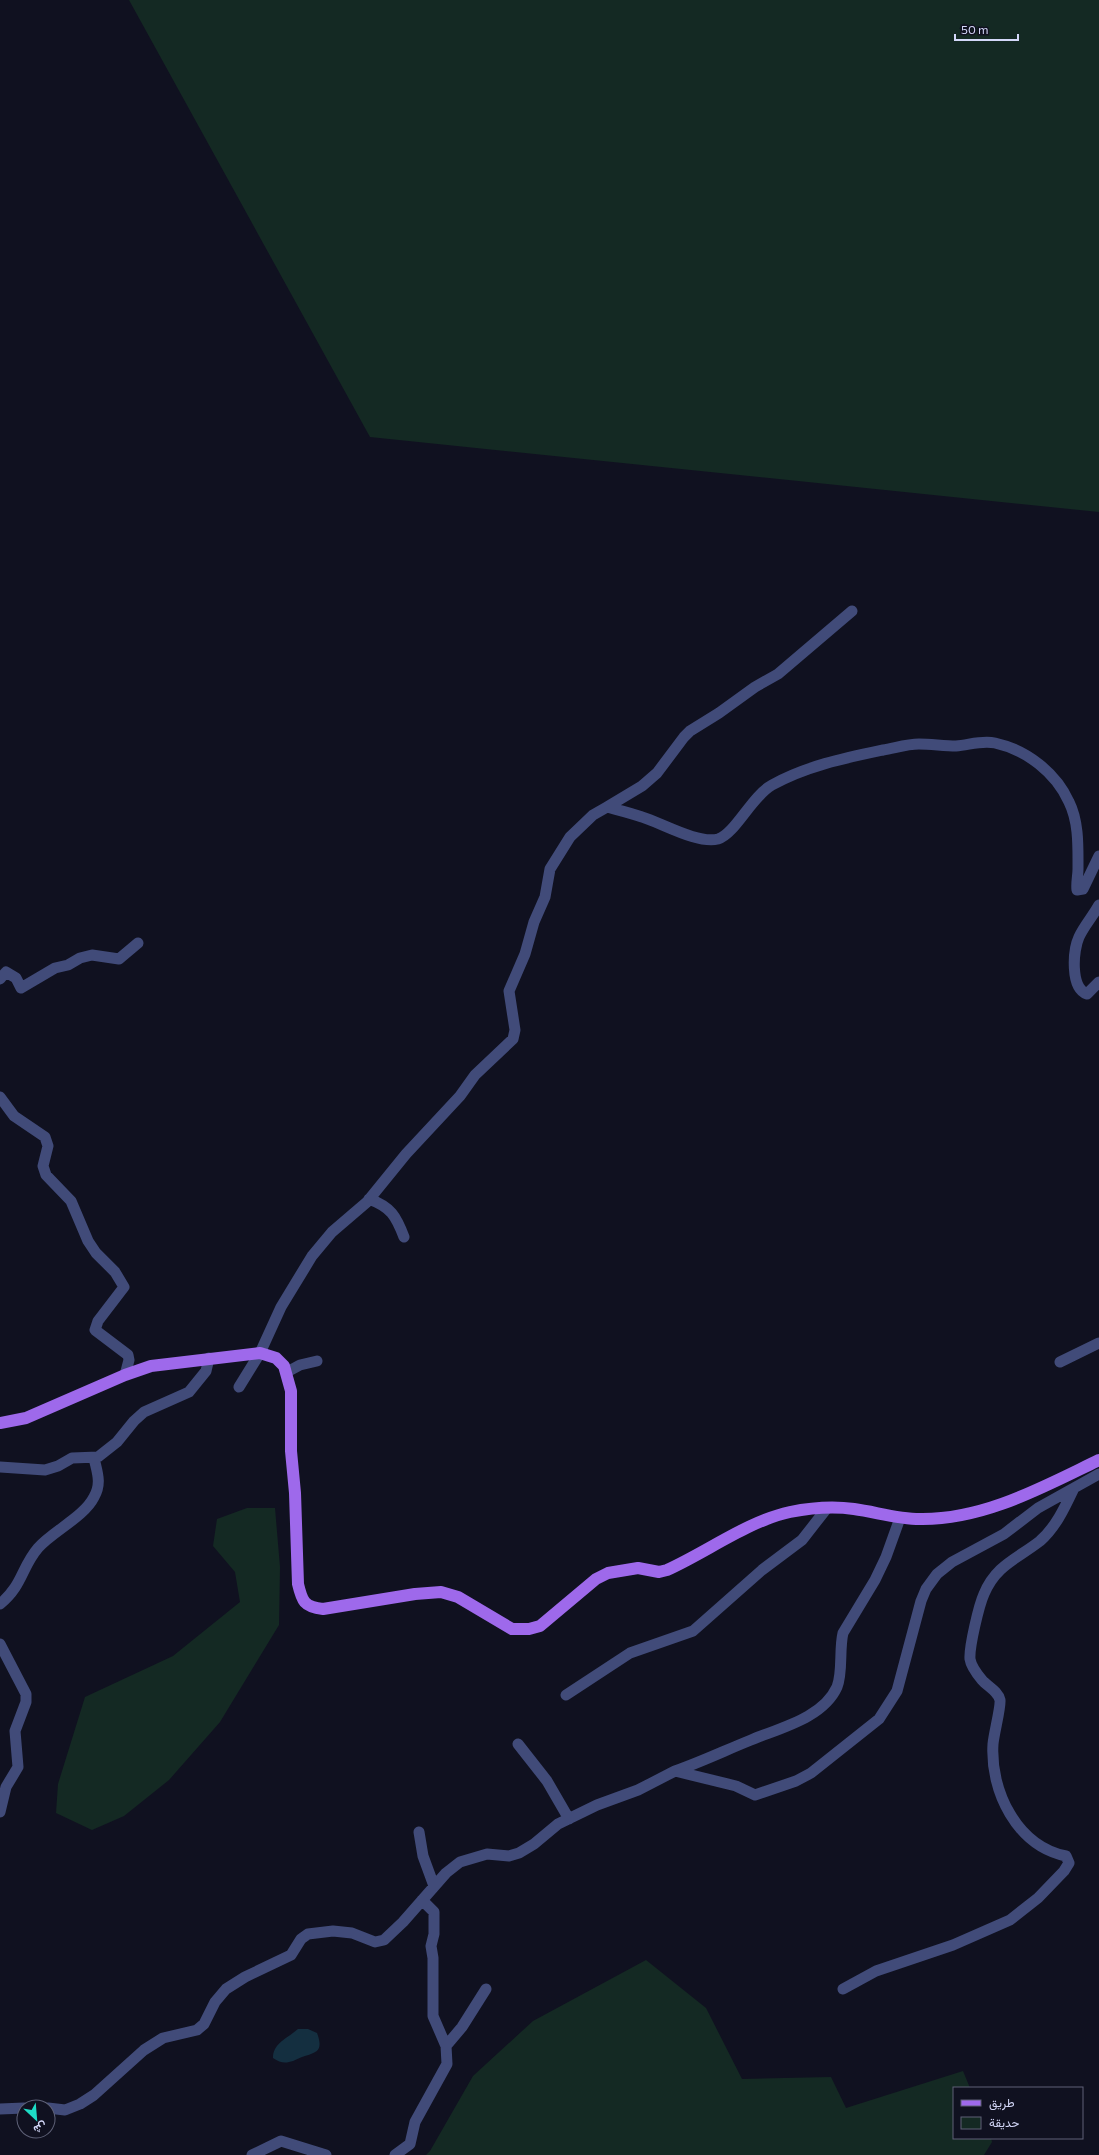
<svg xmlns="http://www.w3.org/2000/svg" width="1099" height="2155" viewBox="0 0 1099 2155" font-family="Commissioner,Vazirmatn,sans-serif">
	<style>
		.green { fill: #142923 }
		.water { fill: #142f40 }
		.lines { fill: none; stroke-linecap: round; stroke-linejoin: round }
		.minor { stroke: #414b79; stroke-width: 11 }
		.major { stroke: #9e69eb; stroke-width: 12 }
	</style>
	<rect width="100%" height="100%" fill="#101120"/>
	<!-- green -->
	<path class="green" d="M129 0H1099V512L370 437Z
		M247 1508H275L280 1567 279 1625 220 1722 169 1780 124 1816 92 1830 56 1813 58 1784 85 1697 173 1656 240 1602 235 1572 213 1546 217 1519Z
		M646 1960 706 2008 742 2079 831 2077 846 2108 963 2071 970 2088H954V2138H991L992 2142 984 2155H426L430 2151 473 2076 533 2021Z"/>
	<!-- water -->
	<path class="water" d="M298 2029H308L317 2033C324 2052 316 2052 302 2057 291 2062 284 2066 273 2058 273 2043 288 2038 298 2029Z"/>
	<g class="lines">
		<!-- minor -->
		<path class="minor" d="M607 807 642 786 657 773 684 737 690 731 719 713 755 687 778 674 852 611
			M1099 905C1093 916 1084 926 1079 937 1073 950 1070 988 1087 994L1099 982
			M0 979 6 972 16 978 21 988 55 968 68 965 80 958 92 955 119 959 138 943
			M0 1097 14 1116 45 1137 48 1146 43 1166 46 1175 71 1201 88 1241 96 1253 115 1272 124 1287 98 1321 95 1330 128 1355 129 1360 125 1375
			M369 1199C391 1207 396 1216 404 1237
			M1060 1362 1099 1343
			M287 1372 300 1365 317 1361
			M239 1387 260 1353 281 1307 312 1256 332 1232 367 1202 406 1154 460 1096 475 1075 513 1039 515 1030 509 991 525 954 534 922 545 897 550 869 570 837 593 815 607 807C618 810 631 813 642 817 662 823 697 844 718 839 735 834 752 796 772 785 806 766 845 758 883 750 895 748 907 744 919 744 931 744 944 746 956 746 969 745 982 740 995 743 1027 750 1056 773 1069 802 1079 822 1078 847 1078 869 1078 876 1076 883 1077 890L1083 889 1099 856
			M0 1467 45 1470 58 1466 72 1458 98 1457 117 1442 134 1421 144 1412 189 1392 206 1371 209 1358
			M0 1604C23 1585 21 1568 38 1548 53 1531 84 1517 94 1497 102 1483 97 1472 94 1458
			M0 1644 26 1694V1702L15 1731 18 1767 6 1787 0 1812
			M566 1695 630 1653 693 1631 762 1570 802 1540 827 1508
			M518 1744 547 1781 569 1819
			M675 1771C701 1762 726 1750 751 1740 780 1728 823 1718 837 1687 843 1673 839 1649 843 1633L875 1580 886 1557 900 1518
			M419 1832 423 1856 434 1886
			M422 1900 434 1912V1934L431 1946 433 1958V2016L446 2046 462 2027 486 1989
			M843 1989 876 1971 953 1945 1010 1920 1038 1898 1064 1871 1069 1863 1066 1856C1017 1846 990 1791 993 1744 994 1733 1001 1707 1000 1700 998 1691 987 1686 982 1680 977 1674 971 1666 970 1659 969 1647 979 1605 984 1594 996 1565 1017 1559 1040 1541 1056 1527 1065 1507 1074 1488
			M48 2108 65 2110 80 2104 94 2095 144 2050 163 2038 197 2030 204 2024 215 2002 226 1989 245 1977 291 1955 301 1939 308 1934 333 1931 352 1933 375 1942 384 1940 403 1922 446 1873 460 1862 487 1854 509 1856 519 1853 534 1844 558 1824 597 1805 638 1790 675 1771 736 1786 755 1795 796 1781 811 1773 879 1719 897 1691 921 1601 926 1589 937 1574 952 1562 1004 1534 1038 1508 1099 1474
			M0 2109 24 2108
			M252 2155 281 2141 326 2155
			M395 2155 410 2144 415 2122 447 2064 446 2046"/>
		<!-- major -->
		<path class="major" d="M0 1423 26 1418 125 1375 151 1366 260 1353 276 1358 284 1366 291 1391V1451L295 1493 298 1584C302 1601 304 1607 323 1609L415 1594 441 1592 458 1597 512 1629H529L540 1626 596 1579 608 1573 638 1568 659 1572 667 1570C707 1552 748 1521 790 1512 810 1508 833 1506 854 1509 876 1512 897 1519 920 1519 984 1520 1043 1487 1099 1460"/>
	</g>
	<!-- legend -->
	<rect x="953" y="2087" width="130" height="52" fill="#101120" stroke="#5e6177"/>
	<rect x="961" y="2100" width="20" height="6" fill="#9e69eb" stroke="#5e6177"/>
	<text x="989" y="2107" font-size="12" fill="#d4d8f9">طريق</text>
	<rect x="961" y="2117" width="20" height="12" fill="#142923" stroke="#5e6177"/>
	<text x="989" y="2127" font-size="12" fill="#d4d8f9">حديقة</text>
	<!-- north arrow -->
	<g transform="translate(36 2119) rotate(154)"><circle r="19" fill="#101120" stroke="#5e6177"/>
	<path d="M0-3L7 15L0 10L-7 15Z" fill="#1ddcc5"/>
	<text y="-6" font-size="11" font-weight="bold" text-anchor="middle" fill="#d4d8f9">ش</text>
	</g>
	<!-- scale -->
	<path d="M955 34v6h63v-6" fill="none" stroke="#d4d8f9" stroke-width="2"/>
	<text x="961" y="34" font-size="12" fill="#d4d8f9" stroke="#101120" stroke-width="3" paint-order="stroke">50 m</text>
</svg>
